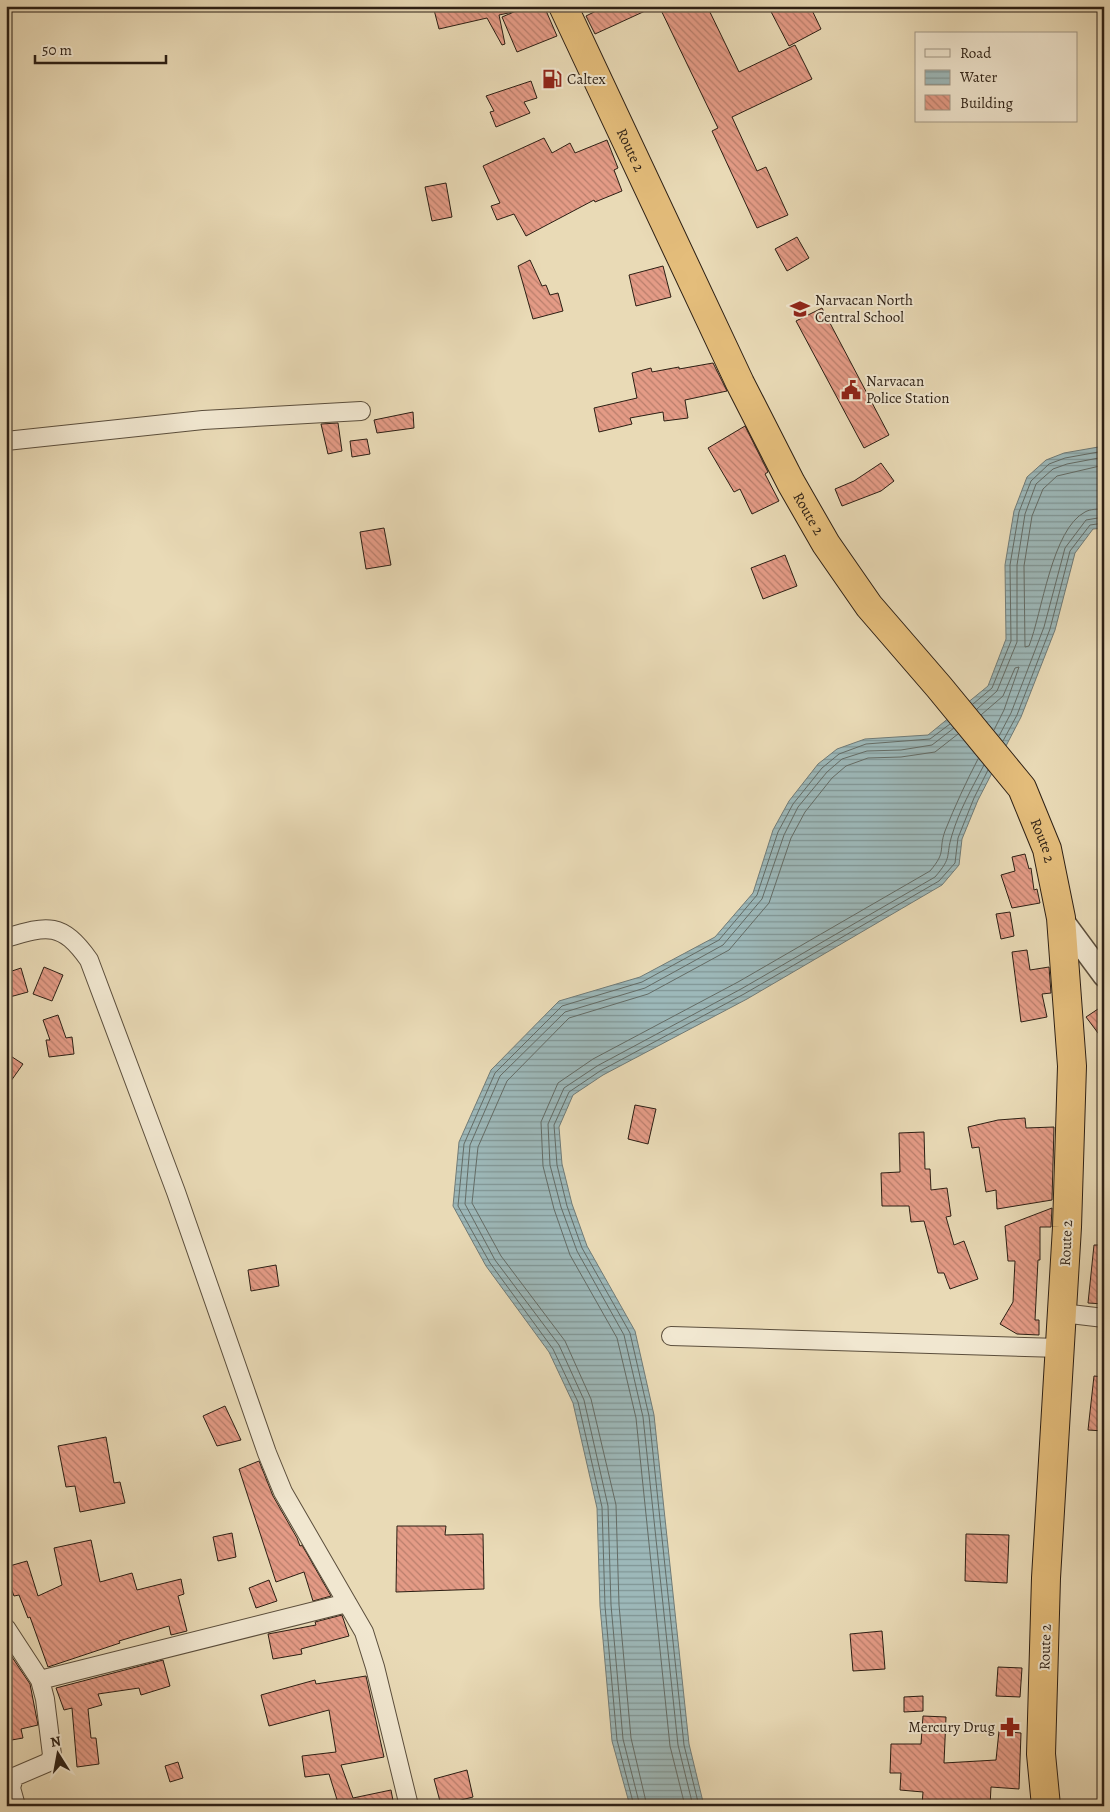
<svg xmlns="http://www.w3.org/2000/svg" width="1110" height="1812" viewBox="0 0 1110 1812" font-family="Alegreya,serif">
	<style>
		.water { fill: url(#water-rules); stroke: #707b77 }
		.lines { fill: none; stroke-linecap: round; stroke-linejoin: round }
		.shore { stroke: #646c66; stroke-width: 1 }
		.building { fill: url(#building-back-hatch); stroke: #2c1f14 }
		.minor-casing { stroke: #5b4e3c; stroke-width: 20 }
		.tertiary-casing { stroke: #5b4e3c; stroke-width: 24 }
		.trunk-casing { stroke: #2c1f14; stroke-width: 30 }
		.minor { stroke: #f1e7d0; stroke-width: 18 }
		.tertiary { stroke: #f1e7d0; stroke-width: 21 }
		.trunk { stroke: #e4bd7b; stroke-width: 28 }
		.labels { text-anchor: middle; stroke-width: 4; stroke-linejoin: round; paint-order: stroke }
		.poi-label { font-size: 15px; fill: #2c1f14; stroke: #f1e7d0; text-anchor: start }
		.street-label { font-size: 15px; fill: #2c1f14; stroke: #f1e7d0 }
	</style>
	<defs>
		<pattern id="water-rules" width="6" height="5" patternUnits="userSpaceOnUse" patternTransform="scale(1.25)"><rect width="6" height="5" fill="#9db8b9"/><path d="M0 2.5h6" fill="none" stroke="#809595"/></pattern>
		<pattern id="building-back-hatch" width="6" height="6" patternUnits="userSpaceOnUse" patternTransform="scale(1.25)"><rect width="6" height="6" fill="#e49b86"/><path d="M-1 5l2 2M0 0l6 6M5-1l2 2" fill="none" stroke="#b97e6c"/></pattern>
	</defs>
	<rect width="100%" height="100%" fill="#e9dab6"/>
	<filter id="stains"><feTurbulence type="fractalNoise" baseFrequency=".004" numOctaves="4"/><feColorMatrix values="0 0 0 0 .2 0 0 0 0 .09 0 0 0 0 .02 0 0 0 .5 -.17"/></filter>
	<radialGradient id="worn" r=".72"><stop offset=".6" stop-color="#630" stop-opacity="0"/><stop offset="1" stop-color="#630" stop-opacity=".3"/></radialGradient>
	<!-- water -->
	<path class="water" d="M1104 446V528L1093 529 1075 553 1055 630 1021 717 978 800 962 839 959 865 942 885 747 999 603 1075 573 1095 559 1127 562 1164 572 1204 587 1246 635 1331 654 1415 689 1744 704 1806H630L612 1741 600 1606 597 1508 573 1403 549 1352 486 1266 453 1206 459 1142 491 1070 559 1001 640 977 715 937 753 893 773 830 789 801 818 764 837 749 865 739 928 735 988 686 1006 639 1005 565 1014 511 1027 477 1046 460 1064 453Z"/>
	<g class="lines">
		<!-- shore -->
		<path class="shore" d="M1104 465 1057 476 1043 489 1032 516 1024 566 1025 647 1029 646C1042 613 1052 529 1085 512 1090 509 1098 509 1104 509
			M973 704 992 688 1011 641 1010 565 1019 512 1031 481 1049 464 1065 458 1104 451
			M977 709 997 691 1017 642V565L1025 514 1036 484 1053 469 1067 464 1104 457
			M981 715 1003 696 1015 668 1019 667 1004 710 994 730
			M999 736 1011 713 1044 627 1065 548 1086 520 1104 517
			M1003 741 1017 715 1050 629 1070 551 1090 525 1104 523
			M634 1806 617 1740 605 1606 602 1507 578 1402 553 1349 490 1263 458 1206 464 1144 495 1073 562 1006 642 982 719 940 757 895 778 832 793 804 822 768 839 754 866 744 930 739 950 724
			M640 1806 623 1739 611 1605 608 1506 584 1400 559 1345 495 1260 465 1204 470 1145 500 1076 565 1012 645 988 723 945 762 899 784 835 798 807 827 772 842 759 867 751 901 750 932 745 954 728
			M647 1806 631 1738 619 1605 616 1505 591 1399 565 1341 501 1256 472 1203 478 1147 507 1081 569 1018 648 994 729 950 769 903 791 838 805 812 832 778 846 766 868 758 901 757 935 752 958 734
			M685 1806 670 1746 636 1418 617 1338 570 1255 554 1209 543 1166 541 1122 558 1083 593 1059 738 982 930 871C947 851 938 851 945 831 955 806 966 782 978 759
			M693 1806 678 1745 643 1417 624 1335 577 1251 561 1207 550 1165 548 1124 564 1088 597 1066 741 989 935 877C953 856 945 858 952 835 959 811 972 788 984 765
			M699 1806 684 1745 649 1416 630 1333 582 1248 567 1206 557 1165 554 1125 569 1092 600 1071 744 994 939 881 955 863 958 838 974 798 988 770"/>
	</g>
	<!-- building -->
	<path class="building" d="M433 6H513V12L499 15 505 44 502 45 487 18 439 29Z
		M528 6H544L557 36 517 52 502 17Z
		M606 6H656L595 34 586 16Z
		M659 6H707L739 72 795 45 812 79 732 117 757 171 766 167 788 215 757 228 712 131 718 128Z
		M768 6H810L821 29 789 46Z
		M531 81 537 98 524 102 530 113 496 127 490 112 494 111 486 96Z
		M544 138 552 153 570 143 575 153 607 140 618 168 614 170 622 191 595 202 594 200 526 236 514 214 497 220 491 206 500 203 483 166Z
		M446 183 452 217 432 221 425 187Z
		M797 237 809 258 787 271 775 249Z
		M530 260 542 286 546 285 550 295 558 293 563 311 533 319 518 266Z
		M663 266 671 297 636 306 629 275Z
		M822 308 889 435 864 448 796 321Z
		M713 363 727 391 685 400 688 418 664 421 663 412 630 418 632 424 599 432 594 408 637 398 632 373 651 368 652 372 679 367V369Z
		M413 412 414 428 377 433 374 420Z
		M338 423 342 451 328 454 321 424Z
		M745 426 768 472 765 474 779 501 752 514 740 489 734 492 708 448Z
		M367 439 370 454 352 457 350 441Z
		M881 463 894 481 881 491 842 506 835 489 854 481Z
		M384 528 391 565 366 569 360 532Z
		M785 555 797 586 763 599 751 568Z
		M1025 854 1029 869 1031 868 1034 890 1037 889 1040 903 1012 908 1001 875 1015 871 1012 857Z
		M1010 912 1014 936 1001 939 996 914Z
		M1027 950 1030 970 1049 967 1051 993 1042 994 1047 1017 1021 1022 1012 952Z
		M44 967 63 975 52 1001 33 994Z
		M21 968 28 992 6 998V973Z
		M1104 1005V1041L1086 1017Z
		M58 1015 66 1038 72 1037 74 1054 49 1057 46 1040H50L43 1020Z
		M6 1053 23 1064 6 1088Z
		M635 1105 656 1109 648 1144 628 1139Z
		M1025 1118 1026 1128 1054 1127 1052 1200 997 1209 996 1190 986 1192 979 1147 972 1148 968 1127 998 1120Z
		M924 1132 925 1169H930L931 1190 947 1188 951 1216 946 1217 954 1245 964 1241 978 1279 950 1289 944 1273H938L924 1221 911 1222 909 1206H882L881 1173 900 1172 899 1133Z
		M1052 1208 1051 1227H1040V1260H1038L1035 1320H1039V1335L1017 1334 1000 1324 1013 1302 1015 1261H1008L1005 1226Z
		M1094 1245H1104V1304L1088 1303Z
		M276 1265 279 1286 251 1291 248 1270Z
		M1094 1376 1104 1377V1431L1088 1430Z
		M225 1406 241 1440 217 1446 203 1416Z
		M106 1437 114 1483 120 1482 125 1503 80 1512 75 1486 66 1487 58 1446Z
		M259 1461 273 1496 297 1538 300 1546 302 1545 331 1596 313 1601 304 1572 276 1582 239 1469Z
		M397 1526H446L445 1535 483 1534 484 1589 396 1592Z
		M232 1533 236 1557 218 1561 213 1537Z
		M966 1534 1009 1535 1007 1583 965 1581Z
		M91 1540 100 1582 132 1573 137 1590 181 1579 184 1594 178 1596 187 1631 171 1635 169 1626 119 1641 120 1643 48 1667 30 1617 28 1618 19 1595 14 1596 11 1588 6 1590V1567L27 1561 38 1596 62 1585 54 1548Z
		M269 1580 277 1601 256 1608 249 1588Z
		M342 1615 349 1636 301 1649 302 1654 273 1659 268 1634 316 1625 315 1622Z
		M882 1631 885 1669 853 1671 850 1634Z
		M6 1648 30 1684 38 1725 21 1729 23 1738 6 1741Z
		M163 1660 170 1686 141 1695 139 1688 98 1694 102 1705 88 1709 91 1738H96L99 1764 77 1767 72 1708 64 1710 56 1688Z
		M998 1667 1022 1668 1020 1697 996 1696Z
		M366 1676 384 1757 341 1765 353 1798 391 1790 394 1806H339L329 1774 305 1777 302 1756 336 1752 329 1710 269 1726 261 1695 315 1680 316 1684Z
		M923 1696V1711L904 1712V1697Z
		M923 1716 946 1717 944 1763 996 1760 999 1731 1021 1733 1019 1789 991 1787 990 1806H922L923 1792 900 1790 901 1773H890L891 1744H921Z
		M178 1762 183 1778 170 1782 165 1766Z
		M467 1770 473 1797 441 1805 434 1779Z"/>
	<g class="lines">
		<defs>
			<path id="minor" d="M6 441 203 420 361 411
				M6 938C48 925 62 922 89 960L176 1192 267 1453 283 1492 364 1632 375 1667 409 1806
				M1062 1313 1104 1318
				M671 1336 1060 1348
				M6 1628 40 1680 45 1699 52 1755 49 1762 14 1777 11 1788 16 1806
				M40 1680 347 1603"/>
			<path id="tertiary" d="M1061 918 1104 976"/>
			<g id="trunk">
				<path id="s1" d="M563 6 740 383 791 483 826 544 869 606 939 687 1022 788 1047 849 1061 918 1072 1066 1067 1227 1046 1578 1041 1754 1046 1806"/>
			</g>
		</defs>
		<!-- minor casing -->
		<use href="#minor" class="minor-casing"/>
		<!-- tertiary casing -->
		<use href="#tertiary" class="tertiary-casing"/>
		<!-- trunk casing -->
		<use href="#trunk" class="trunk-casing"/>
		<!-- minor -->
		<use href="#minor" class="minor"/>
		<!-- tertiary -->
		<use href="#tertiary" class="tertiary"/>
		<!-- trunk -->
		<use href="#trunk" class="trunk"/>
	</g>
	<!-- icons -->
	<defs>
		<symbol id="fuel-bare" viewBox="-9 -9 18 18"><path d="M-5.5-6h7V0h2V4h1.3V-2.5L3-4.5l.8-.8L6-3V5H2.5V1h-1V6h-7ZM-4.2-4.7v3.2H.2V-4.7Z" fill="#8f2418" stroke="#f1e7d0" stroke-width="2.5" paint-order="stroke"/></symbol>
		<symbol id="school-bare" viewBox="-9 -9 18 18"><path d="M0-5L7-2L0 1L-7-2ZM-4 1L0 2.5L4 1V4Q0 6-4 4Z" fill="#8f2418" stroke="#f1e7d0" stroke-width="2.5" paint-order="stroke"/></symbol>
		<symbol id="civic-bare" viewBox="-9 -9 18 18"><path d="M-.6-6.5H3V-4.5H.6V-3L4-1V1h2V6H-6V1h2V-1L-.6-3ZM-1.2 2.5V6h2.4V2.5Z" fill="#8f2418" stroke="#f1e7d0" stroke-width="2.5" paint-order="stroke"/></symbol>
		<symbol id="pharmacy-bare" viewBox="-9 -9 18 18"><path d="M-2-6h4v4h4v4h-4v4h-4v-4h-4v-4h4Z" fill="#8f2418" stroke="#f1e7d0" stroke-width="2.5" paint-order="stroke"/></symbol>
	</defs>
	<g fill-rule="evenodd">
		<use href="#fuel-bare" x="538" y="65" width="28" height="28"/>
		<use href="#school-bare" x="786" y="295" width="28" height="28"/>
		<use href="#civic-bare" x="837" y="376" width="28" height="28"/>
		<use href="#pharmacy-bare" x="996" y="1713" width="28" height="28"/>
	</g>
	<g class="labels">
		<!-- poi labels -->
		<g class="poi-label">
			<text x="567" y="84">Caltex</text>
			<text x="815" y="305">Narvacan North<tspan x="815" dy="17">Central School</tspan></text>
			<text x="866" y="386">Narvacan<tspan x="866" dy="17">Police Station</tspan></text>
			<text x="995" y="1732" text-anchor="end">Mercury Drug</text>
		</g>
		<!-- street labels -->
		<g class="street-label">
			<text dy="5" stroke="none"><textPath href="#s1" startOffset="159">Route 2</textPath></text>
			<text dy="5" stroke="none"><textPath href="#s1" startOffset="564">Route 2</textPath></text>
			<text dy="5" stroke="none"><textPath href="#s1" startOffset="969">Route 2</textPath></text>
			<text transform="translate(1066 1243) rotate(-87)" y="5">Route 2</text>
			<text transform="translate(1045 1647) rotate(-88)" y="5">Route 2</text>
		</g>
	</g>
	<!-- margin -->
	<rect width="1110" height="1812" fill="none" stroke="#e9dab6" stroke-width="25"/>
	<rect x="8" y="8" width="1095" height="1797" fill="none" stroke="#2c1f14" stroke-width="2.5"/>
	<rect x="12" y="12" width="1085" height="1787" fill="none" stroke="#2c1f14"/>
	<!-- legend -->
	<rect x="915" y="32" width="162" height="90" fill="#f1e7d0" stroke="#a29785"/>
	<rect x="925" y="49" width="25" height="8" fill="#f1e7d0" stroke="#a29785"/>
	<text x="960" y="58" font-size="15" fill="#2c1f14">Road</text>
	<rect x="925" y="70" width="25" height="15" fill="url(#water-rules)" stroke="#a29785"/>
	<text x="960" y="82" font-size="15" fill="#2c1f14">Water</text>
	<rect x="925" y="95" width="25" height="15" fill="url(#building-back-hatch)" stroke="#a29785"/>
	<text x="960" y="108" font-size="15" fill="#2c1f14">Building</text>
	<!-- north arrow -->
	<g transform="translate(58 1754) rotate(349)" stroke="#f1e7d0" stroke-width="4" paint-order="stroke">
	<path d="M0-4L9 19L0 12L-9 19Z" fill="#2c1f14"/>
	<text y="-8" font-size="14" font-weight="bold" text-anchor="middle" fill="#2c1f14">N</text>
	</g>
	<!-- scale -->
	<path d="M35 55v8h131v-8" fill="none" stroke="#2c1f14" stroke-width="2.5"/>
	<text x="42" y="55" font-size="15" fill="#2c1f14" stroke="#f1e7d0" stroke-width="4" paint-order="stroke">50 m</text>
	<rect width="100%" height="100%" filter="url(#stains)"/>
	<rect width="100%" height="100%" fill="url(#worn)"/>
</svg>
